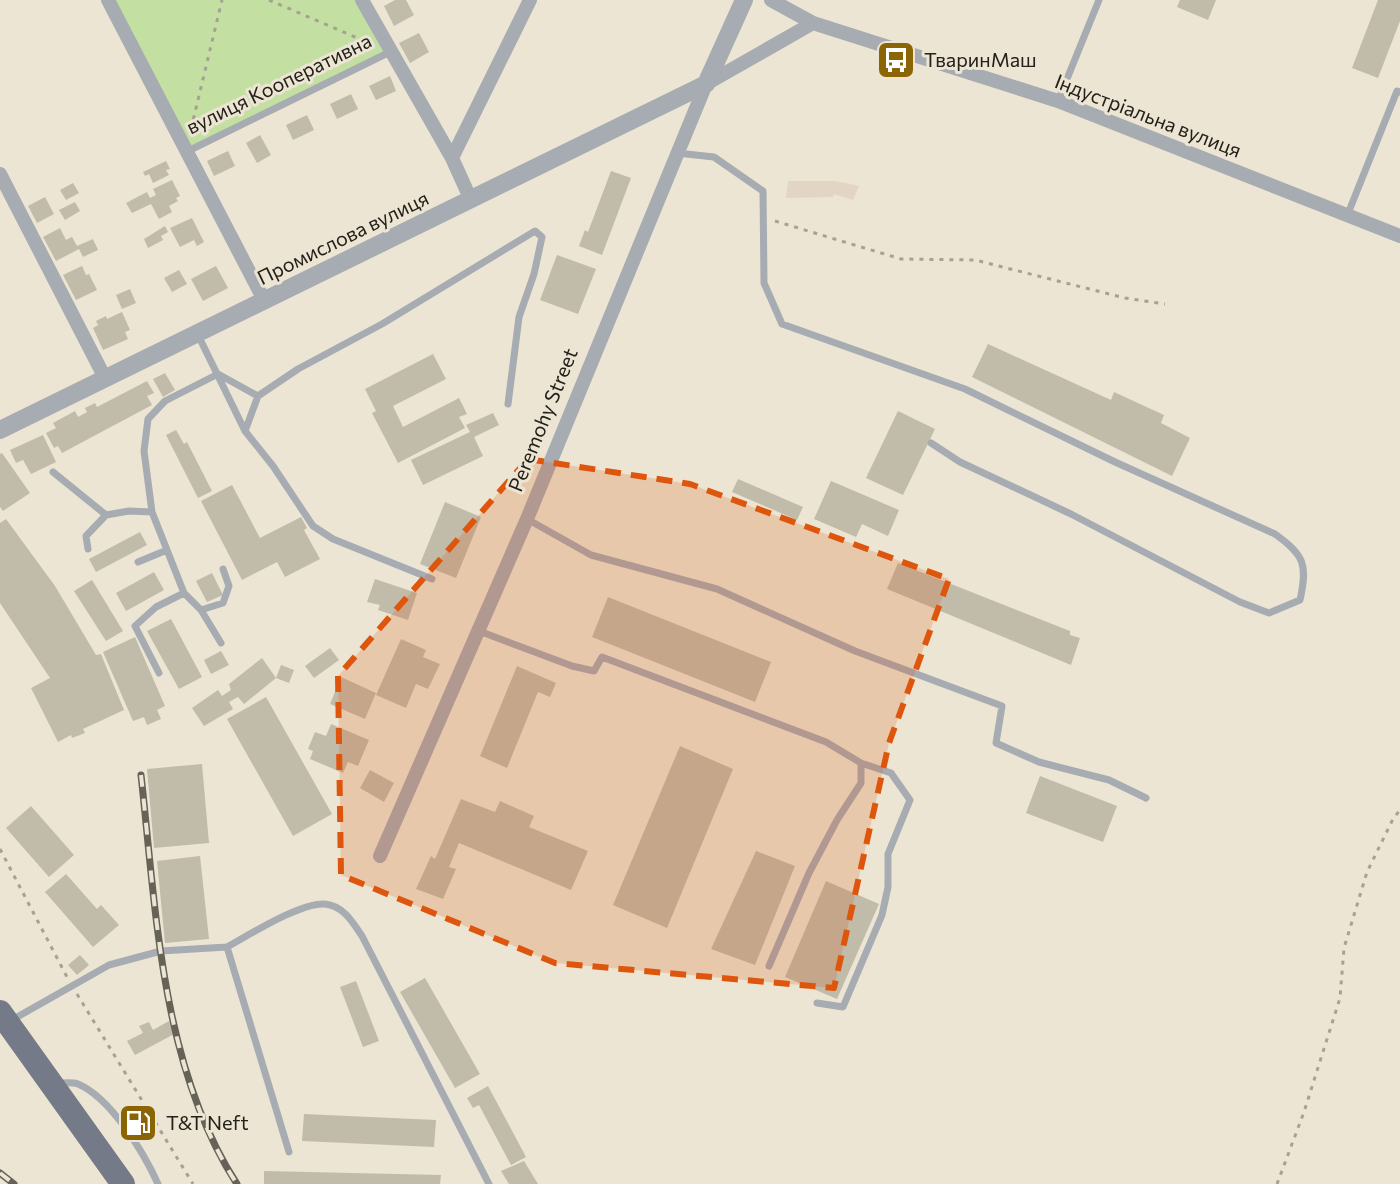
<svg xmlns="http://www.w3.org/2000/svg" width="1400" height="1184" viewBox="0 0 1400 1184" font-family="Commissioner,sans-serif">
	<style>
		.industrial { fill: #e3d5c3 }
		.green { fill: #c4dfa2 }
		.building { fill: #c1bba9 }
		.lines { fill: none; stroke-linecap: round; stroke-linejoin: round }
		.path { stroke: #a7a193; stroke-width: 3; stroke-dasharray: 4 6; stroke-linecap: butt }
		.service { stroke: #a7abb2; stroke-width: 7 }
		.minor { stroke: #a7abb2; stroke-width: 14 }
		.tertiary { stroke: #a7abb2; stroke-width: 18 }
		.primary { stroke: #747a87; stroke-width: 24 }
		.rail-casing { stroke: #666258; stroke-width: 7 }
		.rail { stroke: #ece5d3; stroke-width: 4; stroke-dasharray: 12; stroke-linecap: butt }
		.marked { fill: #de560d; fill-opacity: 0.2; stroke: #de560d; stroke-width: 6; stroke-dasharray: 16 10; stroke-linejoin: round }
		.labels { text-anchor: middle; stroke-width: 6; stroke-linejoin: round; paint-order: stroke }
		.poi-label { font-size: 20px; fill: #23211a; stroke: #ece5d3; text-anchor: start }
		.street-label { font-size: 20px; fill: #23211a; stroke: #ece5d3 }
	</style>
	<rect width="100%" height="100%" fill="#ece5d3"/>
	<!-- industrial -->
	<path class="industrial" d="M788 181H835L859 186 853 200 834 194 833 197 786 198Z"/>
	<!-- green -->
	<path class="green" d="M108 0H362L390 52 186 152Z"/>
	<!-- building -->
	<path class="building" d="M395 0H406L414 15 394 26 384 6Z
		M1180 0H1216L1208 20 1177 7Z
		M1378 0H1400V21L1378 78 1352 68Z
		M419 33 429 52 410 63 399 43Z
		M390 76 396 91 376 100 369 86Z
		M351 94 358 109 337 119 330 104Z
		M307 115 314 130 293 140 286 125Z
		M260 135 271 155 257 163 246 143Z
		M228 151 235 166 214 176 207 161Z
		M166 161 170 169 166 170 169 175 153 183 149 174 145 176 143 172Z
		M611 171 631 178 602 255 579 246 585 230 588 232Z
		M172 180 180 196 176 198 178 201 169 206 172 212 159 219 151 204 132 213 126 203 147 192 150 198 156 195 153 189Z
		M73 183 79 193 66 200 60 190Z
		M45 197 54 214 37 223 28 206Z
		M75 202 80 211 65 220 59 210Z
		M192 218 204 242 197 246 194 240 180 247 170 228Z
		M165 226 168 232 161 236 163 240 148 248 144 239Z
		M60 228 66 240 72 237 77 246 93 239 98 250 83 257 79 249 56 261 43 237Z
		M557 255 596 269 578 314 540 300Z
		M82 266 86 275 89 274 97 290 76 300 63 275Z
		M216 266 228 288 203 301 191 279Z
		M179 270 187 284 172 292 164 278Z
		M130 289 136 303 122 309 116 295Z
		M122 312 130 330 125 332 128 339 103 350 93 328 98 325 96 321 106 316 107 319Z
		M988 344 1111 400 1114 392 1164 415 1161 423 1190 438 1172 476 972 377Z
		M433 354 446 379 393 406 403 427 459 398 467 414 459 417 465 428 398 463 372 413 376 411 365 389Z
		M165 373 175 390 163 397 153 379Z
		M147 381 154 393 147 396 152 405 62 453 58 446 54 448 46 433 56 428 53 423 75 411 78 417 87 412 85 408 95 403 97 407Z
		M898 411 935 429 903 495 866 478Z
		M493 413 499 425 474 437 483 456 423 485 411 460 470 432 466 425Z
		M176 430 184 444 187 442 212 491 198 498 166 435Z
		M43 435 56 462 31 474 23 460 16 463 10 450Z
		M2 453 30 493 3 511 0 507V454Z
		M738 479 803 507 797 520 732 492Z
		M831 481 899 510 888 536 862 524 856 537 814 519Z
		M232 485 260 538 301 517 307 528 304 530 320 559 285 577 277 562 242 580 201 501Z
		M445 502 481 517 456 578 420 564Z
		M6 519 55 586 96 655 101 654 124 710 83 729 85 733 72 738 71 735 58 742 31 688 50 678 0 603V523Z
		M140 532 147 545 96 572 89 559Z
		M898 563 1070 631V635L1080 638 1071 665 887 589Z
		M154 572 164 590 126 611 116 593Z
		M212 573 223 595 207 602 196 581Z
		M375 579 417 593 408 620 378 610 380 605 367 602Z
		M92 580 123 631 106 641 74 591Z
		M608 597 771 662 755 702 592 637Z
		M171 619 202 677 179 689 147 631Z
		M135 637 165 706 157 710 161 719 147 725 144 717 133 721 103 652Z
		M401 639 426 650 423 657 440 664 428 689 416 684 406 708 376 695Z
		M330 648 339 660 314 678 305 666Z
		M221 651 229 665 211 674 204 660Z
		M262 658 276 678 281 665 294 670 289 683 276 678 244 704 238 697 229 702 233 709 204 726 192 708 218 690 222 696 231 690 229 684Z
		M517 666 556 683 550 697 538 692 507 768 480 756Z
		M341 677 376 693 365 719 330 704Z
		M266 697 332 814 293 836 227 719Z
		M331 724 369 740 358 766 348 762 343 773 310 759 313 751 308 749 315 732 326 736Z
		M680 746 733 769 667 928 613 905Z
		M202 764 209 843 154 848 147 769Z
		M370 770 394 783 384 802 360 788Z
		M1040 776 1117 806 1103 842 1026 813Z
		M461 799 495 812 500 801 534 816 529 827 588 851 571 890 459 843 449 867 456 869 443 899 416 889 431 856 435 859Z
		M31 806 74 855 49 877 6 828Z
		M756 851 795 866 755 965 711 949Z
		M200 856 209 939 165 943 157 861Z
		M66 874 97 909 101 905 119 925 93 947 45 892Z
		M826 881 879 904 837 999 785 977Z
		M80 955 89 965 77 975 68 965Z
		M425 978 480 1074 455 1088 400 992Z
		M356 981 379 1041 363 1047 340 987Z
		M169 1021 176 1033 135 1055 127 1041 143 1033 139 1026 149 1022 153 1030Z
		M488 1086 526 1157 511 1165 479 1105 473 1108 467 1098Z
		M304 1114 436 1120 434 1147 302 1141Z
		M524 1161 538 1184H509L501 1171Z
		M264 1171 441 1175 440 1184H264Z"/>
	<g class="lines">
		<!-- path -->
		<path class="path" d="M269 0 369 43
			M191 129 222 0
			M775 221 901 259 975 260 1125 298 1165 304
			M0 849 67 977
			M77 994 193 1184
			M1277 1184 1304 1112 1340 998 1344 948 1367 872 1393 819 1400 810"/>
		<!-- service -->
		<path class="service" d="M1058 101 1099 0
			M186 152 390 52
			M677 153 714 157 763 191 764 283 782 324 965 389 1115 462 1275 534C1304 555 1308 564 1300 600L1269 613 1240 602 1071 514 960 462 931 443
			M1347 216 1397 91 1400 92
			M198 335 245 431 273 466 313 526 333 539 432 579
			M245 431 258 396 298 369 382 324 535 231 542 237 534 274 519 317 508 404
			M53 472 106 515
			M527 519 591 555 717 589 855 651 1002 706 996 743 1039 762 1109 780 1146 798
			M88 549 86 536 106 515 129 511 152 512
			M138 562 167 550
			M201 610 223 603 229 586 223 569
			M479 631 572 666 594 671 602 657 826 742 861 763 891 773 910 800 888 854V887L882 915 843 1007 817 1003
			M221 643 201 610 184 593 167 550 152 512 144 451 148 419 165 401 218 374 258 396
			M159 673 135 626 156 607 184 593
			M227 947C249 935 301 902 325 904 344 906 353 923 362 936L489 1184
			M769 966 809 873 837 820 861 783V763
			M10 1021 109 965 161 951 227 947 289 1152
			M59 1083C64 1083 73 1082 78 1084 111 1098 144 1153 158 1184"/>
		<!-- minor -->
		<path class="minor" d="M108 0 265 302
			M362 0 452 158 471 200
			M771 0 813 23
			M452 158 530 0
			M0 174 105 378
			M380 856 527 519 706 84 813 23 1058 101 1400 236"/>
		<!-- tertiary -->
		<path class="tertiary" d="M0 430 706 84 744 0"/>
		<!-- primary -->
		<path class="primary" d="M0 1012 123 1184"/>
		<defs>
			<path id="rail" d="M141 775C156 910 161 1067 237 1184
				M0 1173 14 1184"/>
		</defs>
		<!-- rail casing -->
		<use href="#rail" class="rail-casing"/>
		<!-- rail -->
		<use href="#rail" class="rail"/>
	</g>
	<!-- marked area -->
	<path class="marked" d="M528 459 690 484 949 579 889 743 834 988 555 963 341 875 338 676Z"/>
	<!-- icons -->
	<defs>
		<symbol id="bus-square" viewBox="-11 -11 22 22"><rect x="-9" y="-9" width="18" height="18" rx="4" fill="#8b6405" stroke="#ece5d3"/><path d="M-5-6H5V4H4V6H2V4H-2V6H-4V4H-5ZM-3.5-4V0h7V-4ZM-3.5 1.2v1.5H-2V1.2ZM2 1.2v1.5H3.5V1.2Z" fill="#fff"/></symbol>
		<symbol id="fuel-square" viewBox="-11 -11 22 22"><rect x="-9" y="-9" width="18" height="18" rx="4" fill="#8b6405" stroke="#ece5d3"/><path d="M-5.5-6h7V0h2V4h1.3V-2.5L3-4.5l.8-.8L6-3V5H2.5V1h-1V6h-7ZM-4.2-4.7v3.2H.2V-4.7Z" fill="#fff"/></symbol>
	</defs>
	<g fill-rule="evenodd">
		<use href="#bus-square" x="874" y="38" width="44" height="44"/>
		<use href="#fuel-square" x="116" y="1101" width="44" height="44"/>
	</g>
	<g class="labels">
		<!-- poi labels -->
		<g class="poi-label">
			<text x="924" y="67">ТваринМаш</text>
			<text x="166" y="1130">T&amp;T Neft</text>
		</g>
		<!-- street labels -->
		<g class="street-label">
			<text transform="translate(279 84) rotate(-26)" y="7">вулиця Кооперативна</text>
			<text transform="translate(1148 116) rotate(21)" y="7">Індустріальна вулиця</text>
			<text transform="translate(343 238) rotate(-26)" y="7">Промислова вулиця</text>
			<text transform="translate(543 420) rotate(-68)" y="7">Peremohy Street</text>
		</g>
	</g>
</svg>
